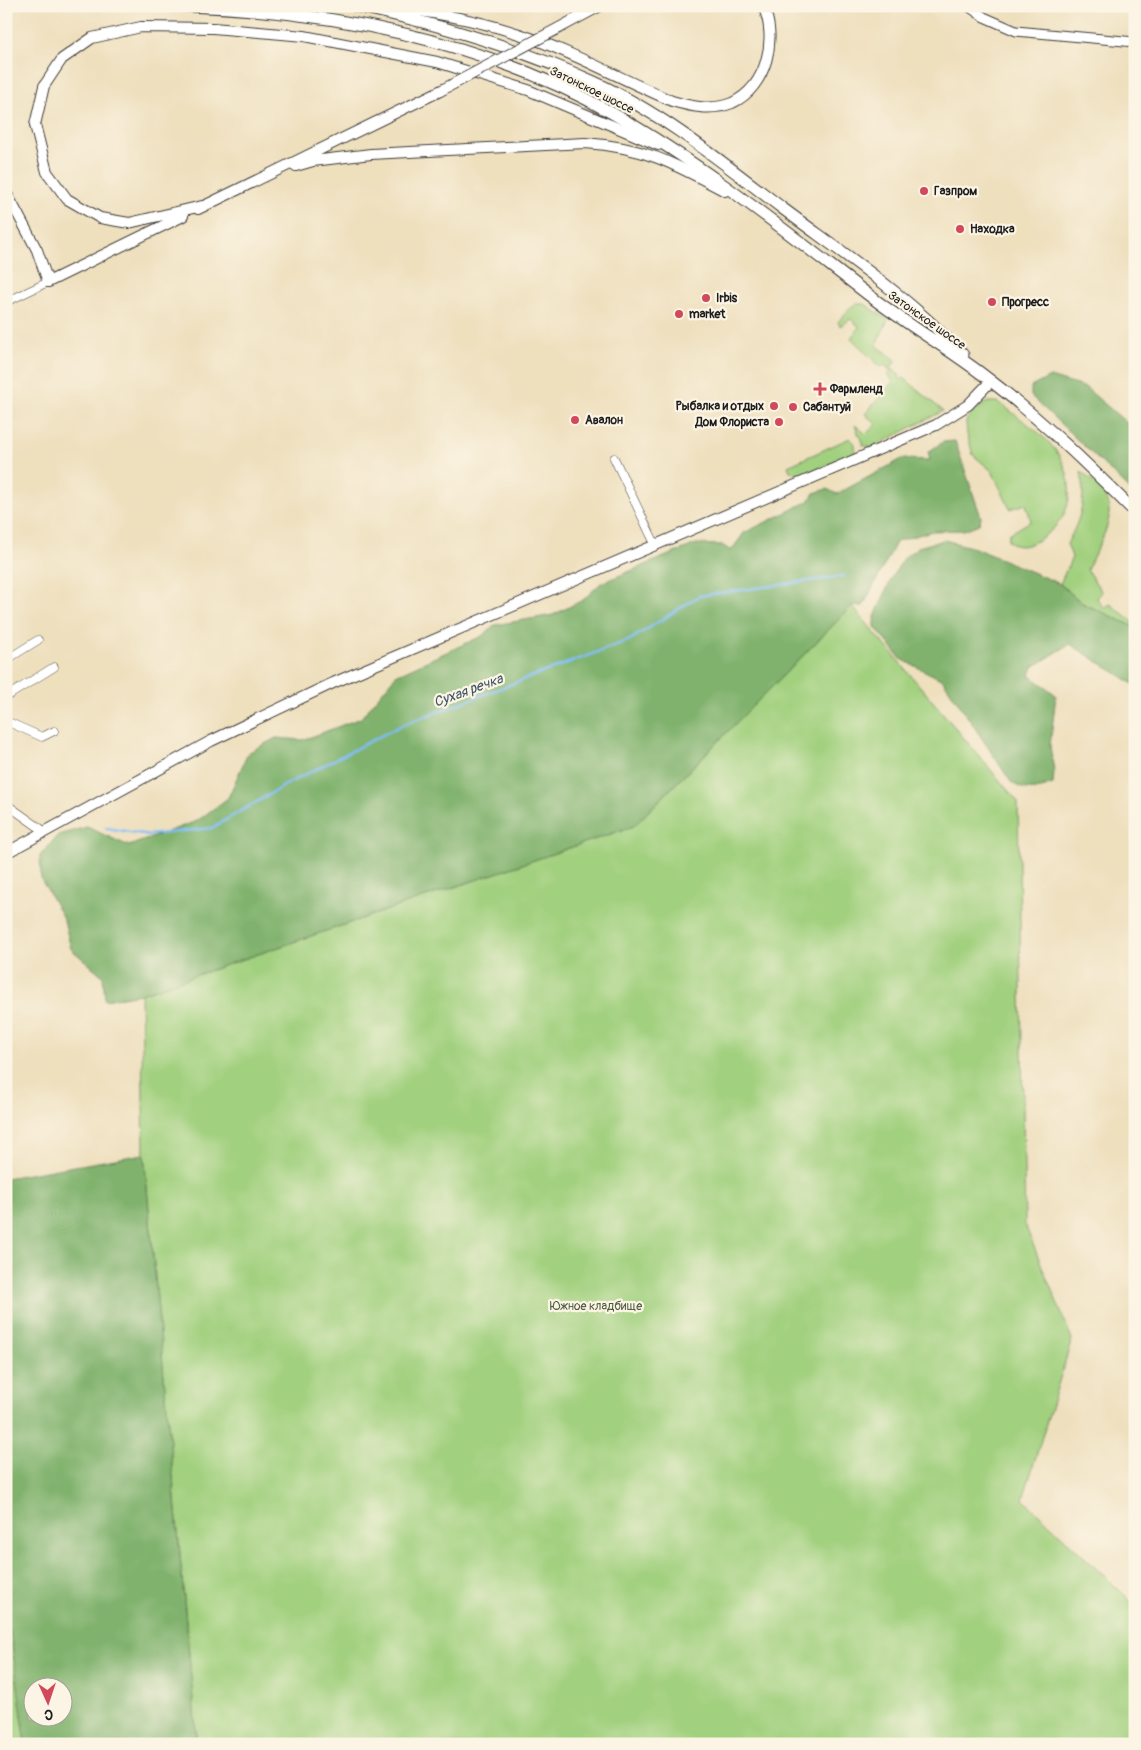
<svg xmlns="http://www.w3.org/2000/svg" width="1141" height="1750" viewBox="0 0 1141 1750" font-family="Pangolin,sans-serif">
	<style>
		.green { fill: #a1d07e; stroke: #5e764d }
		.forest { fill: #80b26d; stroke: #4e6744; fill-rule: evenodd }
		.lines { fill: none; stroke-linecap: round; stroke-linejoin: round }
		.stream { stroke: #81bef4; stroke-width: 2.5 }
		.minor-casing { stroke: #3c3934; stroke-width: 9 }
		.tertiary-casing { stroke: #3c3934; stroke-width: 11 }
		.secondary-casing { stroke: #3c3934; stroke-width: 12 }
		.primary-casing { stroke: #3c3934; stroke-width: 13 }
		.minor { stroke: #fff; stroke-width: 8 }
		.tertiary { stroke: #fff; stroke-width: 9 }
		.secondary { stroke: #fff; stroke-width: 10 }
		.primary { stroke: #fff; stroke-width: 11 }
		.secondary-bridge-casing { stroke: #3c3934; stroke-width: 12; stroke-linecap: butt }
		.secondary-bridge { stroke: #fff; stroke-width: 10 }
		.poi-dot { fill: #d1495b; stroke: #fcf5e5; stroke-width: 2 }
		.labels { text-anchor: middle; stroke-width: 4.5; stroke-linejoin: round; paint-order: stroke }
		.street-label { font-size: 12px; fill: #1c1c1c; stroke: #fcf5e5 }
		.poi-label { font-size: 12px; font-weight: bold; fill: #1c1c1c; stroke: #fcf5e5; text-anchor: start }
		.park-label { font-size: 12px; fill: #4b5b3e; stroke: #fcf5e5 }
		.water-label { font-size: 14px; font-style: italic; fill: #3f5568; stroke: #fcf5e5 }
	</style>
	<rect width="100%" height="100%" fill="#fcf5e5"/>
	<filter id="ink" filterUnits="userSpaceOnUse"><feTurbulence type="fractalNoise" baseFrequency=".02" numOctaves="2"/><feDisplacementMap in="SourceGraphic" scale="10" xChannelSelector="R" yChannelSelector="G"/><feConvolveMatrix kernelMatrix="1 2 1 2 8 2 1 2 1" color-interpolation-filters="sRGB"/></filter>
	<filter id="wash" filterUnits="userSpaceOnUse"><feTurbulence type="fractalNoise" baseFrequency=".0096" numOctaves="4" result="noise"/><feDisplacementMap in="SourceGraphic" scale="20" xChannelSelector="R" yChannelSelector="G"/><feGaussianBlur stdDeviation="1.12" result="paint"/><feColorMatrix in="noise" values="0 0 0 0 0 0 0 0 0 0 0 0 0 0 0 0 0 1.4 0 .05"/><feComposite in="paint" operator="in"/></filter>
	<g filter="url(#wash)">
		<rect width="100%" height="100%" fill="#eedfbd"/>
		<!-- green -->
		<path class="green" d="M857 304H865L888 320 876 345 896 360 891 368 900 376 899 378 901 380 904 378 943 411 871 448 863 445 855 425 866 434 876 424 865 414 893 382 888 374 891 371 884 365 881 368 851 338 859 327 851 319 840 326 838 322 852 306Z
			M988 402H997L1004 406C1022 421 1048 436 1060 457 1069 473 1073 495 1065 512 1059 528 1023 559 1008 540L1009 534 1031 521 1026 504 1010 509 992 471 973 455 967 434 966 422 970 414Z
			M850 438 855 444V453L800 476 790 471 788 466Z
			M1081 472C1128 506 1106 528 1087 570L1102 592 1097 598 1104 608 1110 604 1135 623V627L1082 603 1060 584 1072 557 1067 544C1081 518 1086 501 1081 472Z
			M852 606 1018 802 1025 1225 1072 1339 1023 1499 1135 1605V1744H197L144 1154 141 994 634 826Z
			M10 1629 26 1744H6V1630Z"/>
		<!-- forest -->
		<path class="forest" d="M1050 377 1086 388 1135 430V494L1031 396V387Z
			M955 441 981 517 979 524 964 530 932 531 897 541 863 606H852L634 826 141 994 105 1000 103 976 71 949 64 920 41 879 40 856 58 835 87 827 129 846 197 821 228 798 248 753 276 738 303 740 361 718 396 675 482 636 495 625 553 615 583 600 601 583 696 544 722 545 731 551 744 533 809 501 814 493 827 489 837 494 902 459 930 460 928 452 943 442Z
			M944 540 975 548 1060 584 1082 603 1135 627V685L1070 644 1033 667 1030 675 1056 695 1050 746 1054 771 1053 784C1037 790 1026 793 1011 782L943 680 901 659 875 627V617L882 600 893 575 905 557 918 547Z
			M144 1154 197 1744H26L10 1630H6V1178ZM32 1688H62V1718H32Z"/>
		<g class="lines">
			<!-- stream -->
			<path class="stream" d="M106 828 149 835 212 828 289 783 402 725 630 640 699 596 844 576"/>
		</g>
	</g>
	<g filter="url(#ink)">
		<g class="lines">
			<defs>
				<path id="minor" d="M6 302 48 282
					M614 458 655 544
					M6 660 38 640
					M6 697 54 667
					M6 721 42 737 54 731
					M6 804 44 831"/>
				<path id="tertiary" d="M968 6 984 17 1016 31 1135 42"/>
				<path id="secondary" d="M374 6C424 10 471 18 519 34 571 51 621 79 672 101 692 107 712 111 732 103 767 87 778 38 763 6
					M559 28 600 6
					M296 166 313 161 371 154 585 143C645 147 673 163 725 191
					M6 192 37 250 48 282 183 216
					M202 206 129 223 100 218 67 199 47 172 35 125 44 86 62 59 92 38 141 27 213 28 304 36 437 62 528 90 658 145
					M198 209 440 91
					M6 853 211 741 333 683 936 425 968 405 991 381"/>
				<path id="primary" d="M187 6C332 11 485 41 612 113 706 166 789 234 874 299 911 327 951 350 987 378 1040 418 1088 465 1135 512
					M356 6C438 24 518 47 594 82 662 113 722 162 782 208 829 243 879 277 923 316 937 328 950 342 963 355"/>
			</defs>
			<!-- minor casing -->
			<use href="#minor" class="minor-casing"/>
			<!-- tertiary casing -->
			<use href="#tertiary" class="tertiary-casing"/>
			<!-- secondary casing -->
			<use href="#secondary" class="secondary-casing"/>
			<!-- primary casing -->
			<use href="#primary" class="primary-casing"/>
			<!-- minor -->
			<use href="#minor" class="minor"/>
			<!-- tertiary -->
			<use href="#tertiary" class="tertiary"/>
			<!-- secondary -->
			<use href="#secondary" class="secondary"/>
			<!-- primary -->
			<use href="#primary" class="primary"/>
			<defs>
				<path id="secondary-bridge" d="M440 91 559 28"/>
			</defs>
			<!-- secondary-bridge casing -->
			<use href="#secondary-bridge" class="secondary-bridge-casing"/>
			<!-- secondary-bridge -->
			<use href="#secondary-bridge" class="secondary-bridge"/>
		</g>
	</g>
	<!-- markers -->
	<g class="poi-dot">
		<circle cx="924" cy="191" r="5"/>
		<circle cx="960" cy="229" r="5"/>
		<circle cx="706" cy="298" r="5"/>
		<circle cx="992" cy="302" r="5"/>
		<circle cx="679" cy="314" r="5"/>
		<path d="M817.5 381.5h5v5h5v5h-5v5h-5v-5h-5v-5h5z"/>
		<circle cx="774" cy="406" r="5"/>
		<circle cx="793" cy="407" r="5"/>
		<circle cx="575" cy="420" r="5"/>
		<circle cx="779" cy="422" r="5"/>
	</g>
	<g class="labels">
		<!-- street labels -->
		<g class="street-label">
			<text transform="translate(592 90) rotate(26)" y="4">Затонское шоссе</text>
			<text transform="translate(927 320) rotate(35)" y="4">Затонское шоссе</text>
		</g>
		<!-- poi labels -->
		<g class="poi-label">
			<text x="934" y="195">Газпром</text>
			<text x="970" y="233">Находка</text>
			<text x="716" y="302">Irbis</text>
			<text x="1002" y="306">Прогресс</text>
			<text x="689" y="318">market</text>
			<text x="830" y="393">Фармленд</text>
			<text x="764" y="410" text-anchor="end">Рыбалка и отдых</text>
			<text x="803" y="411">Сабантуй</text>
			<text x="585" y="424">Авалон</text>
			<text x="769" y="426" text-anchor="end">Дом Флориста</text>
		</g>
		<!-- park labels -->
		<g class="park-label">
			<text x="596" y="1310">Южное кладбище</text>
		</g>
		<!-- water labels -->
		<g class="water-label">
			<text transform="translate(468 690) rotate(-20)" y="5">Сухая речка</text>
		</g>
	</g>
	<!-- margin -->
	<rect width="1141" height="1750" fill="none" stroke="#fcf5e5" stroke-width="25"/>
	<!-- north arrow -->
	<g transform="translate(48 1702) rotate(177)"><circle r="24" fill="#fcf5e5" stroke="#a29e95"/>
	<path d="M0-4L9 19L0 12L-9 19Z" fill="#d1495b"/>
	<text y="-8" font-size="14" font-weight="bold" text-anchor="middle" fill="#1c1c1c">С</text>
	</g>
</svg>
